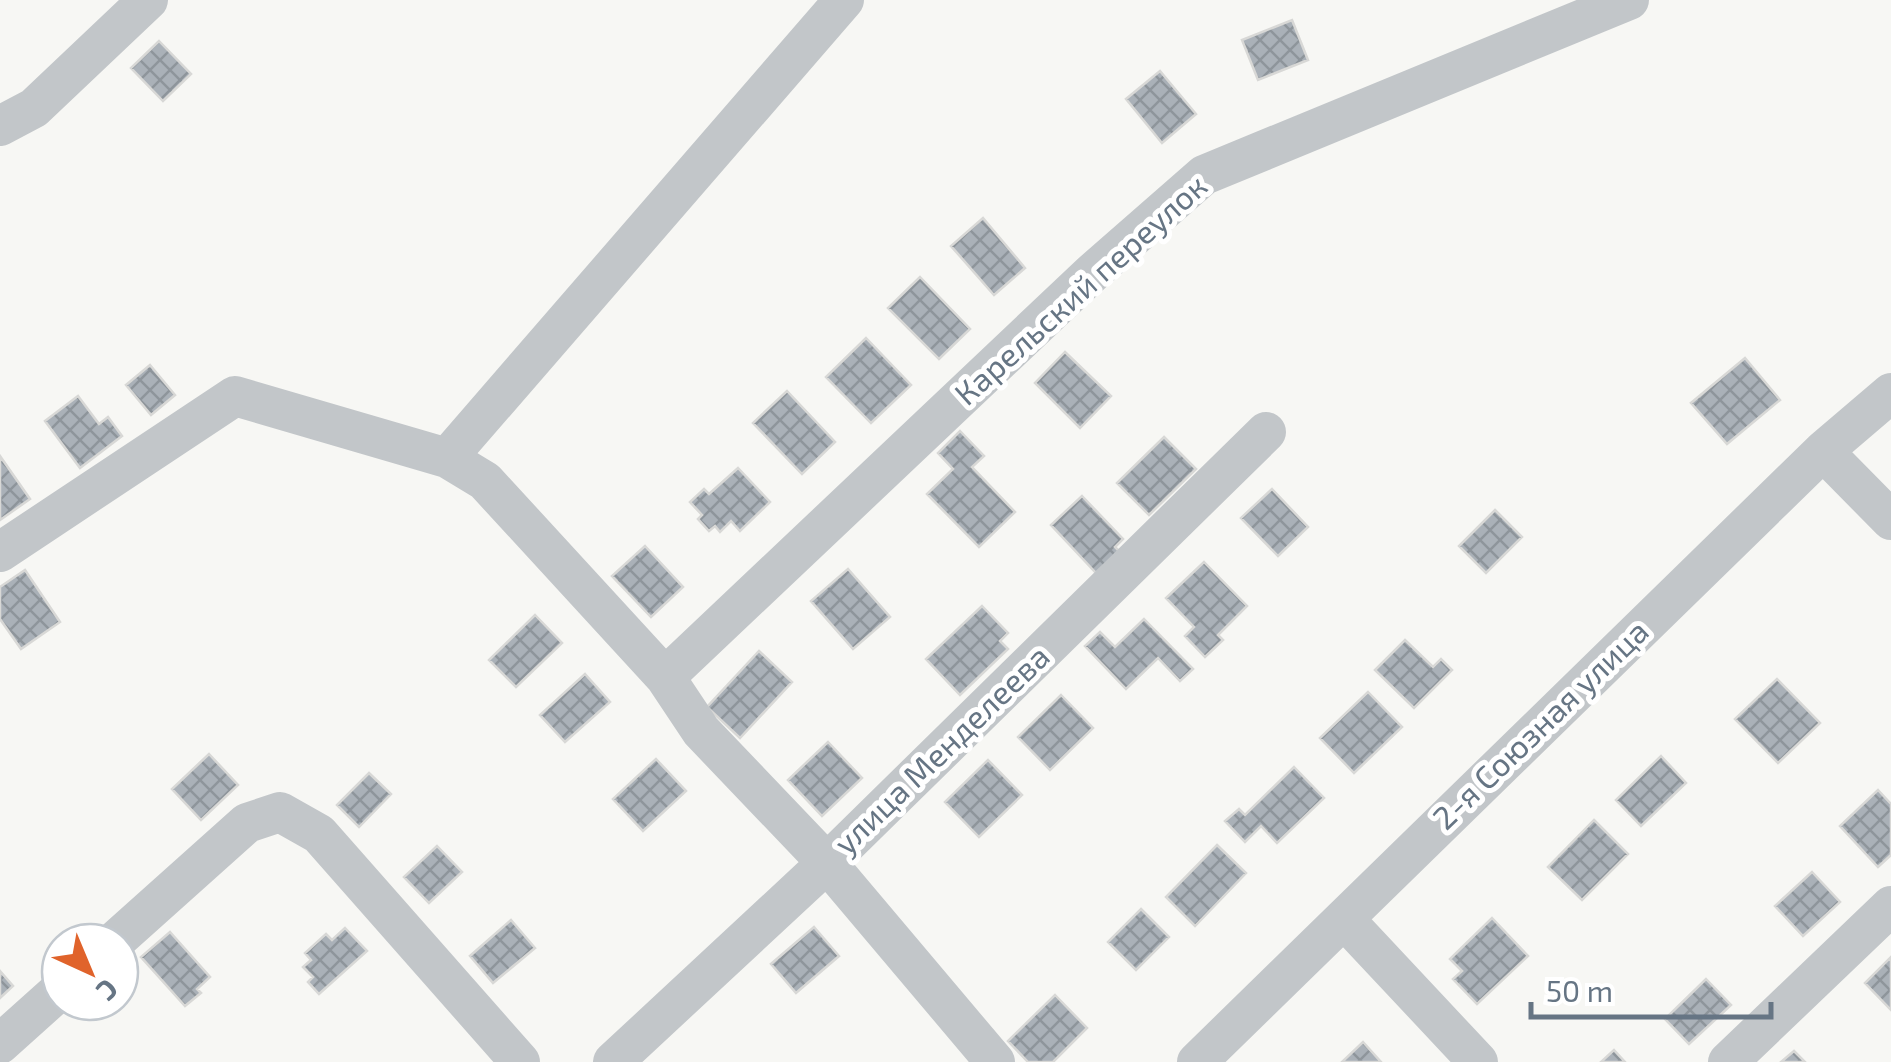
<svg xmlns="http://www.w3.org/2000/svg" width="1891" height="1062" viewBox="0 0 1891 1062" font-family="'Exo 2',sans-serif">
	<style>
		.building { fill: url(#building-cross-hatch); stroke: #d8d8d6; stroke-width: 2.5 }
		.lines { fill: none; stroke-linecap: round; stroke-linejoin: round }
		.minor { stroke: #c2c6c9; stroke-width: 40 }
		.labels { text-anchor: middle; stroke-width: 10; stroke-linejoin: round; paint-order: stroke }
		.street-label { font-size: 32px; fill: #667584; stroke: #fff }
	</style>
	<defs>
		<pattern id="building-cross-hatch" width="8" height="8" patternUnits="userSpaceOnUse" patternTransform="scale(2.5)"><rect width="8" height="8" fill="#aab1b8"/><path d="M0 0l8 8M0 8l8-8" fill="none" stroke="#8e959b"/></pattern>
	</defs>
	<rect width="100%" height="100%" fill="#f7f7f4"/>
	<!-- building -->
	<path class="building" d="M1292 20 1308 60 1258 80 1242 40Z
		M159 41 191 74 163 101 131 68Z
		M1160 71 1196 114 1162 143 1126 99Z
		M983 218 1025 268 994 295 951 246Z
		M920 277 970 329 939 359 888 308Z
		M866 338 911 385 871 423 826 377Z
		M1065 352 1111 396 1080 428 1035 383Z
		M1745 358 1780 400 1727 444 1691 403Z
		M150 365 175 395 151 415 126 385Z
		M787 391 835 442 802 474 753 423Z
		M78 396 99 424 108 417 122 436 80 468 45 421Z
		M960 431 984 456 972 467 1015 512 979 547 927 494 953 469 938 453Z
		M1164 437 1196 469 1149 515 1117 483Z
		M0 456 30 499 0 520Z
		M738 468 770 502 740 531 731 521 720 532 715 526 709 531 698 519 702 515 690 502 704 489 709 494Z
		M1272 489 1308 527 1278 556 1241 518Z
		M1082 496 1123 539 1115 547 1119 551 1096 573 1051 525Z
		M1495 510 1522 537 1486 573 1459 546Z
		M645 546 683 587 651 617 612 576Z
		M1204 562 1247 606 1218 635 1223 640 1205 657 1185 636 1194 627 1166 598Z
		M848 569 890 617 853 649 811 601Z
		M25 570 60 622 21 649 0 619V587Z
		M982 606 1008 633 1000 641 1008 649 960 695 926 659Z
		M535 615 562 643 516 687 489 660Z
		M1144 619 1193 669 1180 681 1158 658 1126 689 1085 646 1100 632 1115 647Z
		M1405 640 1433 667 1441 659 1452 670 1414 708 1375 670Z
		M759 651 792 682 740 738 707 707Z
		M585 674 610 702 565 742 540 715Z
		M1777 679 1820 723 1778 763 1735 719Z
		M1368 692 1402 727 1354 773 1320 738Z
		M1061 695 1093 728 1050 770 1018 737Z
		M828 742 862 778 822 816 788 780Z
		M209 754 238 785 201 820 172 789Z
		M1661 756 1686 783 1641 826 1616 800Z
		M656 759 686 791 643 831 613 799Z
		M988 760 1022 795 979 837 945 802Z
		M1294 767 1324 798 1277 843 1261 826 1245 842 1225 821 1239 809 1245 815Z
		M369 773 391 794 359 827 337 805Z
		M1878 790 1891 804V855L1878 867 1840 826Z
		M1594 820 1628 854 1582 900 1548 867Z
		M1217 845 1246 873 1195 926 1166 897Z
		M437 846 462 872 429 903 404 877Z
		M1812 872 1840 902 1803 936 1775 906Z
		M1141 909 1169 937 1136 970 1108 942Z
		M1492 918 1528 956 1477 1004 1453 979 1462 971 1450 959Z
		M511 920 535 948 493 983 470 956Z
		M814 927 839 956 796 993 771 964Z
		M345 928 367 951 319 994 308 982 313 977 303 967 311 960 305 953 326 934 332 940Z
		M170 932 210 977 197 989 201 993 185 1006 141 957Z
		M1891 957V1010L1865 983Z
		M0 971 13 986 0 998Z
		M1706 979 1731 1005 1689 1044 1665 1019Z
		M1055 995 1087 1028 1053 1062H1028L1008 1041Z
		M1363 1042 1381 1062H1342Z
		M1614 1050 1625 1062H1601Z
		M1794 1051 1805 1062H1781Z"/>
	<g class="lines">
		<!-- minor -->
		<path class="minor" d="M0 126 34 108 148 0
			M1823 451 1891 520
			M447 458 844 0
			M0 552 235 396 447 458 485 481 665 677 701 731 827 863 995 1062
			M665 677 1092 273 1204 175 1629 0
			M1344 919 1478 1062
			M114 942 247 823 280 812 319 834 520 1062
			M0 1044 60 990
			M613 1062 827 863 1266 432
			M1197 1062 1823 451 1891 393
			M1728 1062 1891 906"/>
	</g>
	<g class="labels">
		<!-- street labels -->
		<g class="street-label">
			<text transform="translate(1081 290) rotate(-42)" y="11">Карельский переулок</text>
			<text transform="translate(1541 725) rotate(-44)" y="11">2-я Союзная улица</text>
			<text transform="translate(942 750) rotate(-44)" y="11">улица Менделеева</text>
		</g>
	</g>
	<!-- north arrow -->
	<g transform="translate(90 972) rotate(136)"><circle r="48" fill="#ffffff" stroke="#c2c8ce" stroke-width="2.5"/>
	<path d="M0-8L18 38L0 25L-18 38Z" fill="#e0632b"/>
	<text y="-15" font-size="28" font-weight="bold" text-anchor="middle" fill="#667584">С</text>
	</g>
	<!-- scale -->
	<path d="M1531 1002v15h240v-15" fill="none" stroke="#667584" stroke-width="5"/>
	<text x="1546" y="1002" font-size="30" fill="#667584" stroke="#ffffff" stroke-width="8" paint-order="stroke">50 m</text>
</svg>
